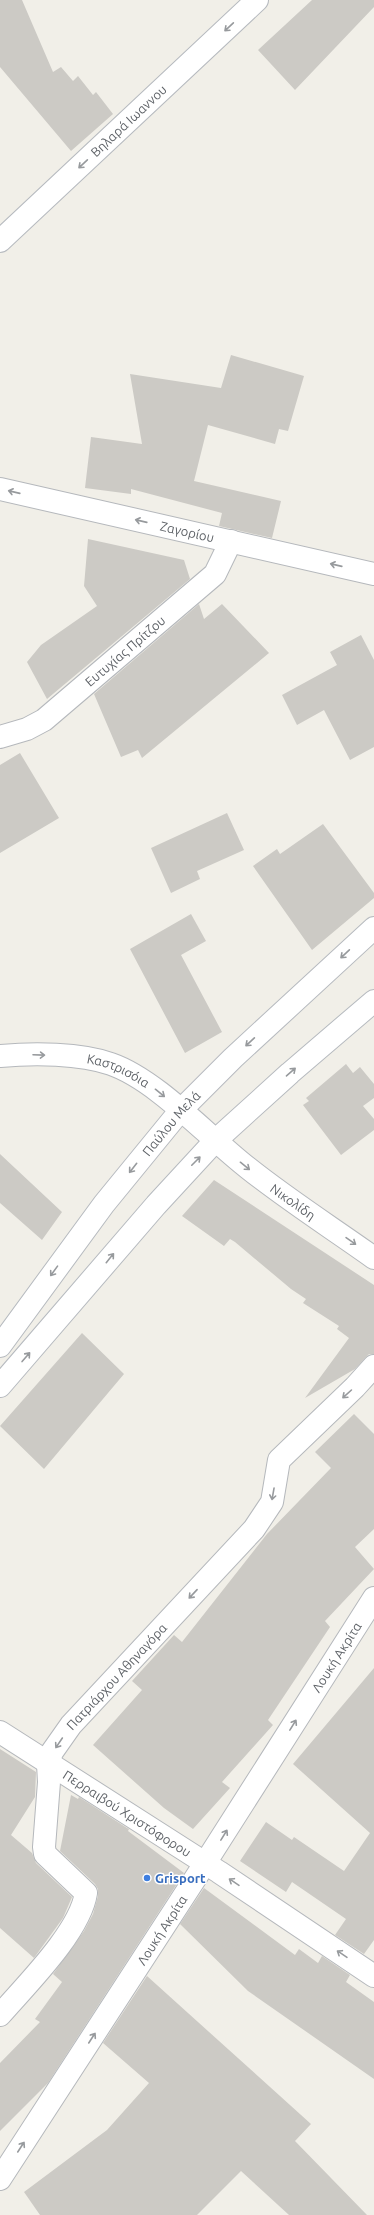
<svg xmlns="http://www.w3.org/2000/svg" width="374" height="2215" viewBox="0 0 374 2215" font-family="Ubuntu,sans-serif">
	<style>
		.building { fill: #cccac5 }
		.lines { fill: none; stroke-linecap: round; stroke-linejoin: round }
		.minor-casing { stroke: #b5b8bc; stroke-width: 24 }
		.tertiary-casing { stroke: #b5b8bc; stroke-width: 24 }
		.secondary-casing { stroke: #b6babf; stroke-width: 24 }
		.minor { stroke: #fff; stroke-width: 22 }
		.tertiary { stroke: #fff; stroke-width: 22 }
		.secondary { stroke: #fff; stroke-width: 22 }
		.oneway { stroke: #979a9d }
		.shop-dot { fill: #3f7fe0; stroke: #fff; stroke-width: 1.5 }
		.labels { text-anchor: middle; stroke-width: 3; stroke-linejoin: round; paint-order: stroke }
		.street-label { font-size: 13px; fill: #5f6368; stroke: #fff }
		.shop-label { font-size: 13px; font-weight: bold; fill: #366cbe; stroke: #fff; text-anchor: start }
	</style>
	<rect width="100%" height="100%" fill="#f1efe8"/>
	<!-- building -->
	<path class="building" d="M0 0H22L53 72 61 67 73 81 78 76 93 95 96 92 113 114 71 151 0 67Z
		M312 0H374V7L295 90 258 50Z
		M231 355 304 376 288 431 279 429 275 444 208 425 194 481 281 501 272 538 219 526 222 513 131 489V494L85 488 91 437 142 444 130 374 221 388Z
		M88 539 184 560 190 579 47 699 27 662 41 645 97 606 84 586Z
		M199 604 204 619 222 604 269 653 142 758 138 750 121 757 94 694Z
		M361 635 374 660V747L350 760 324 710 297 725 282 695 337 665 330 652Z
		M20 753 59 818 0 853V765Z
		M227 813 244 850 197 871 200 879 171 893 151 848Z
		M323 824 374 893V898L312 950 253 866 277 849 280 854Z
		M191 914 206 941 181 955 222 1032 185 1053 130 949Z
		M346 1064 353 1073 360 1067 374 1084V1098L363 1106 374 1119V1130L341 1155 303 1105 309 1101 306 1098Z
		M0 1154 62 1212 42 1240 0 1203Z
		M214 1180 374 1285V1354H369L355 1369 305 1398 349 1338 337 1329 339 1326 303 1303 306 1299 291 1289 235 1242 230 1239 224 1246 182 1216Z
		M82 1333 124 1374 44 1469 0 1426Z
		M354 1414 374 1434V1529L355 1547 374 1569 325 1621 330 1627 268 1720 273 1725 222 1782 230 1788 193 1829 164 1808 93 1745 142 1690 132 1681 174 1635 182 1642 267 1534 331 1468 315 1452Z
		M374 1668V1940L364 1954 335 1935 346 1919 292 1882 286 1892 240 1861 266 1822 292 1840 294 1837 344 1871 370 1833 293 1764Z
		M0 1749 36 1772 35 1797 11 1835 32 1853 36 1863 72 1897 63 1918 34 1958 0 1928Z
		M71 1795 78 1799 79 1797 127 1828 129 1829 128 1831 184 1873 48 2083 0 2131V2063L40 2022 35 2019 62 1982 53 1974 84 1931 93 1914 98 1896V1889L95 1884 60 1851Z
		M204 1888 295 1955 299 1949 318 1963 322 1956 350 1975 346 1982 374 2002V2079L248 1991 180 1924Z
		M147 1976 311 2124 295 2141 367 2215H289L241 2171 197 2215H40L24 2192 107 2130 149 2083 103 2043Z"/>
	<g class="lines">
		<defs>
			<g id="minor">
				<path id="s1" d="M0 489 374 574"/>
				<path id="s2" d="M0 737 27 729 44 720 215 574 231 541"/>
				<path id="s3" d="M0 1056C33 1053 80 1053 111 1064 157 1080 208 1137 248 1168 288 1200 332 1228 374 1258"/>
				<path id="s4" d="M0 2015C26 1985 80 1932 86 1893L45 1854 44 1847 49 1782 48 1764 52 1752 71 1725 254 1529 272 1502 279 1460 355 1387 374 1366"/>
				<path id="s5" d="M0 2179 202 1868 374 1598"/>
			</g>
			<g id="tertiary">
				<path id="s6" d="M0 1732 219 1872 374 1976"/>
			</g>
			<g id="secondary">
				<path id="s7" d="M0 241 257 0"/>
				<path id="s8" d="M0 1346 104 1204 180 1111 233 1058 374 928"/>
				<path d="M0 1386 156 1205 215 1141 290 1073 374 1001"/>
			</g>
		</defs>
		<!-- minor casing -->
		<use href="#minor" class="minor-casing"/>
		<!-- tertiary casing -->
		<use href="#tertiary" class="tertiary-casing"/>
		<!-- secondary casing -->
		<use href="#secondary" class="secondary-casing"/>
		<!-- minor -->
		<use href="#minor" class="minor"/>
		<!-- tertiary -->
		<use href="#tertiary" class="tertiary"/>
		<!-- secondary -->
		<use href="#secondary" class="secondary"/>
	</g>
	<!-- one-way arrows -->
	<defs><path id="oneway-shaft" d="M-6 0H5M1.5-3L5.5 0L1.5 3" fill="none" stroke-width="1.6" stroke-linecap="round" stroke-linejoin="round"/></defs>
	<g class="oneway">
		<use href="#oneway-shaft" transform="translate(229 27) rotate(137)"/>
		<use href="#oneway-shaft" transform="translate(83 164) rotate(137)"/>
		<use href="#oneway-shaft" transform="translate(14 492) rotate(-167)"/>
		<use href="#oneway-shaft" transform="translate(141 521) rotate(-167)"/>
		<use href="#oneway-shaft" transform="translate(336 565) rotate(-167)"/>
		<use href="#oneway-shaft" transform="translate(345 954) rotate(137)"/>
		<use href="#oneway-shaft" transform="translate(250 1042) rotate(137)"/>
		<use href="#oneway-shaft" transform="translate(39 1055) rotate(2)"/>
		<use href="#oneway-shaft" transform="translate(291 1072) rotate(-41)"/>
		<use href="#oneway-shaft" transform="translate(160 1093) rotate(39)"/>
		<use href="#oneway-shaft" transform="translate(196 1161) rotate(-45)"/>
		<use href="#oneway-shaft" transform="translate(245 1166) rotate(39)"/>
		<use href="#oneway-shaft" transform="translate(133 1168) rotate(128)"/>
		<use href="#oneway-shaft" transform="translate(351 1241) rotate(35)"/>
		<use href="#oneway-shaft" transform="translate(110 1258) rotate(-51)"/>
		<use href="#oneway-shaft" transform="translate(54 1271) rotate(126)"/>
		<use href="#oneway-shaft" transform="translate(26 1357) rotate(-49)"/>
		<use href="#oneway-shaft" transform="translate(347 1394) rotate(138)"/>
		<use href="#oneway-shaft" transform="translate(273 1494) rotate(100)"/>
		<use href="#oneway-shaft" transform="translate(193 1594) rotate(133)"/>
		<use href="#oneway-shaft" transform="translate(293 1725) rotate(-58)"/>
		<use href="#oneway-shaft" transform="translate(59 1743) rotate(124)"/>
		<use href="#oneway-shaft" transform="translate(224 1835) rotate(-58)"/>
		<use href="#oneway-shaft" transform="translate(234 1882) rotate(-146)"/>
		<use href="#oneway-shaft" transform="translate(342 1954) rotate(-146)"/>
		<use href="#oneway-shaft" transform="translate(92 2038) rotate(-57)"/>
		<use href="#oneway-shaft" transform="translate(21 2147) rotate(-57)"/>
	</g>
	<!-- markers -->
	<circle class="shop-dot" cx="147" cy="1878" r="4"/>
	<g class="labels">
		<!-- street labels -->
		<g class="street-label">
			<text dy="5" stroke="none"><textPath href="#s7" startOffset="176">Βηλαρά Ιωαννου</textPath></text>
			<text dy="5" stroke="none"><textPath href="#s1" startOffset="192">Ζαγορίου</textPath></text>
			<text dy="5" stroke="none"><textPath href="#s2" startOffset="154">Ευτυχίας Πρίτζου</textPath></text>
			<text dy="5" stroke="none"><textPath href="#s3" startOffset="121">Καστρισόια</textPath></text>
			<text dy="5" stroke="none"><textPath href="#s8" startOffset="281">Παύλου Μελά</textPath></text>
			<text dy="5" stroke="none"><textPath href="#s3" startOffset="341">Νικολίδη</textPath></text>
			<text dy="5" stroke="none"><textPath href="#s5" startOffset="621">Λουκή Ακρίτα</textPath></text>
			<text dy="5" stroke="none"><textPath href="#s4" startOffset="410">Πατριάρχου Αθηναγόρα</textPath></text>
			<text dy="5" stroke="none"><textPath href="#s6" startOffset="151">Περραιβού Χριστόφορου</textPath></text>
			<text dy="5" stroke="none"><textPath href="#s5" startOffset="297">Λουκή Ακρίτα</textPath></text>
		</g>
		<!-- shop labels -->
		<g class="shop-label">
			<text x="155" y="1883">Grisport</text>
		</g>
	</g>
</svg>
